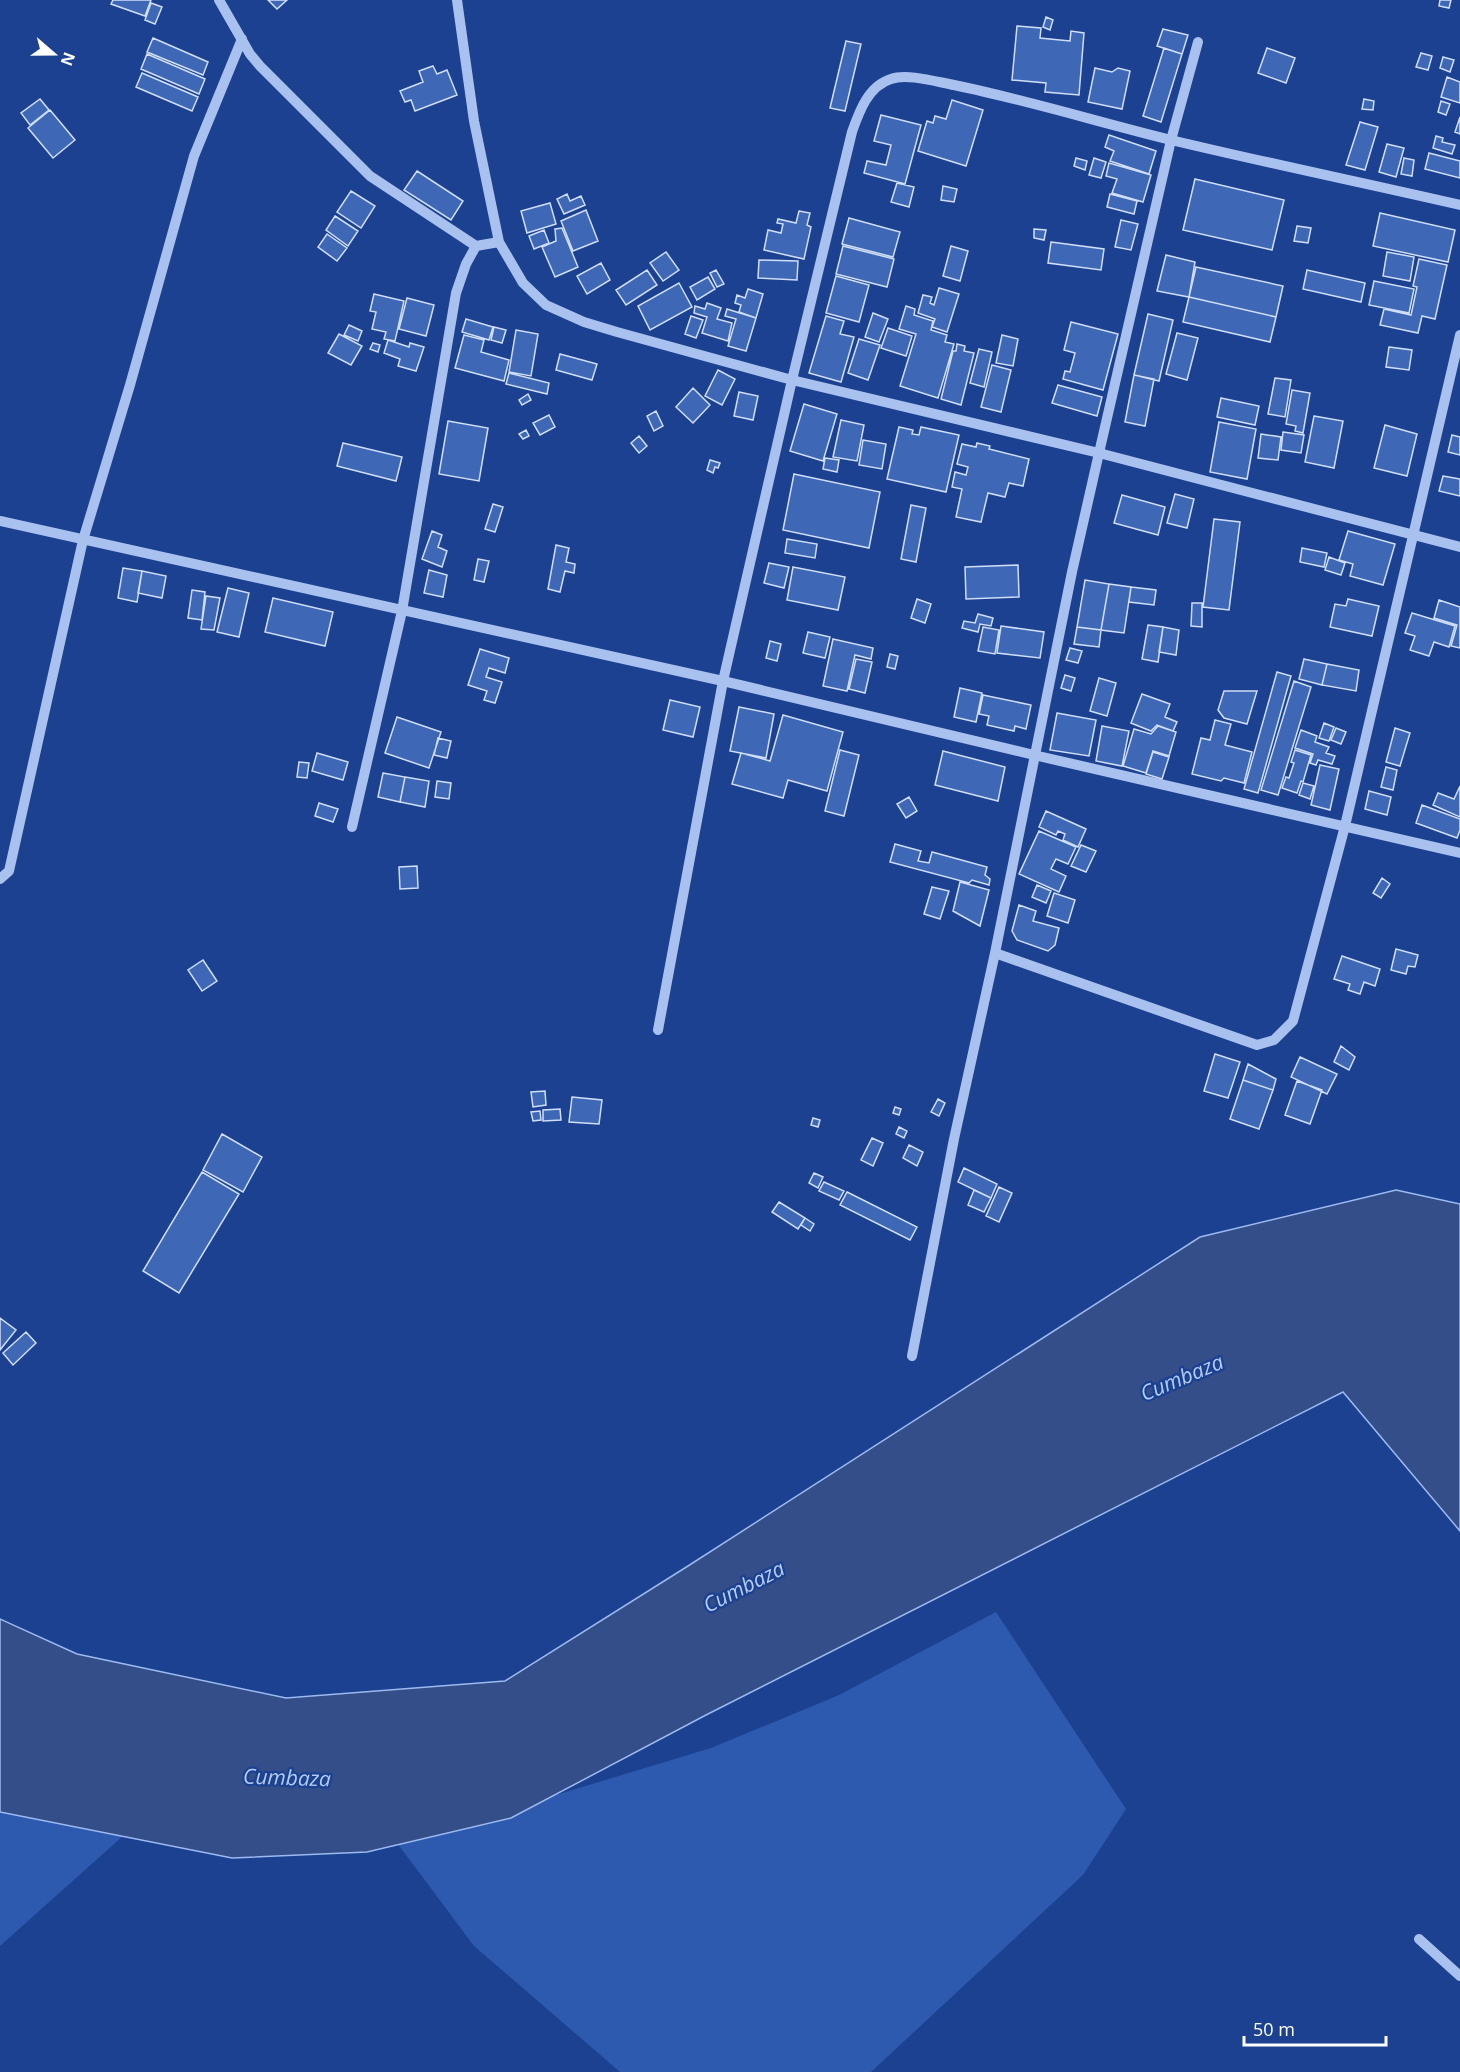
<svg xmlns="http://www.w3.org/2000/svg" width="1460" height="2072" viewBox="0 0 1460 2072" font-family="'Open Sans',sans-serif">
	<style>
		.green { fill: #2d59ae }
		.water { fill: #334e89; stroke: #9cbaf0; stroke-width: 1.5 }
		.building { fill: #3e68b6; stroke: #cfdefa; stroke-width: 1.5 }
		.lines { fill: none; stroke-linecap: round; stroke-linejoin: round }
		.minor { stroke: #a9c1ee; stroke-width: 10 }
		.labels { text-anchor: middle; stroke-width: 4.5; stroke-linejoin: round; paint-order: stroke }
		.water-label { font-size: 21px; font-style: italic; fill: #b5ccf5; stroke: #1b4190 }
	</style>
	<rect width="100%" height="100%" fill="#1b4190"/>
	<!-- green -->
	<path class="green" d="M996 1612 1126 1809 1083 1875 871 2072H620L474 1946 397 1843 711 1748 839 1695Z
		M0 1812 123 1836 0 1946Z"/>
	<!-- water -->
	<path class="water" d="M1396 1190 1460 1204V1531L1343 1392 706 1715 511 1818 367 1852 232 1858 0 1812V1619L77 1654 286 1698 505 1681 688 1566 1200 1237Z"/>
	<!-- building -->
	<path class="building" d="M113 0H151L145 16 111 4Z
		M268 0H287L277 9Z
		M1440 0H1451L1449 8 1439 6Z
		M151 3 162 7 155 24 145 20Z
		M1046 17 1053 20 1050 30 1043 27Z
		M1017 26 1041 28 1040 38 1070 41 1071 31 1084 33 1079 95 1045 92 1046 83 1012 80Z
		M1163 29 1188 35 1182 54 1157 46Z
		M153 38 208 62 203 75 147 52Z
		M846 41 861 44 845 111 830 108Z
		M1164 48 1182 54 1161 122 1143 116Z
		M1267 48 1295 58 1286 83 1258 73Z
		M1421 53 1432 56 1428 70 1416 67Z
		M147 54 205 79 199 94 141 69Z
		M1443 57 1454 60 1450 72 1440 68Z
		M433 66 437 74 447 70 457 95 415 111 411 100 405 102 400 91 423 82 419 71Z
		M1095 68 1112 72 1118 68 1130 71 1122 109 1088 102Z
		M142 73 198 97 192 111 136 87Z
		M1447 77 1460 82V103L1441 97Z
		M40 99 49 110 30 125 21 113Z
		M1364 99 1374 101 1373 110 1362 109Z
		M952 100 983 110 966 166 918 151 927 121 933 123 935 116 946 119Z
		M1441 101 1450 104 1446 115 1438 112Z
		M50 110 75 140 53 158 28 128Z
		M881 115 921 125 905 184 864 173 867 161 886 165 891 145 874 141Z
		M1460 117V134L1455 132Z
		M1360 122 1378 127 1365 170 1346 165Z
		M1109 135 1156 151 1149 174 1110 161 1114 151 1105 147Z
		M1436 136 1443 138 1442 142 1455 145 1452 154 1433 148Z
		M1387 144 1404 148 1396 177 1379 172Z
		M1429 153 1460 161V178L1425 169Z
		M1076 158 1087 161 1085 170 1074 166Z
		M1094 158 1106 162 1101 178 1089 175Z
		M1404 158 1414 160 1412 176 1401 174Z
		M1109 163 1151 175 1143 202 1112 193 1117 179 1106 176Z
		M417 171 463 201 451 220 404 190Z
		M1195 179 1284 200 1272 250 1183 230Z
		M897 183 914 187 909 207 891 202Z
		M943 186 957 189 954 202 941 200Z
		M351 191 375 206 361 228 337 212Z
		M567 194 570 201 581 196 585 205 564 214 557 199Z
		M1110 194 1137 201 1134 214 1107 207Z
		M550 203 556 224 527 233 521 211Z
		M586 210 598 241 573 251 561 221Z
		M799 211 810 213 807 225 811 227 804 259 764 250 768 230 781 233 783 224 777 223 778 219 796 223Z
		M1380 213 1455 230 1448 262 1373 246Z
		M335 216 358 231 348 246 326 230Z
		M849 218 900 232 893 257 842 244Z
		M1121 220 1138 224 1131 250 1115 247Z
		M1297 226 1311 228 1308 243 1294 241Z
		M562 228 578 267 555 277 542 247 556 241 555 229Z
		M1034 229 1046 230 1044 240 1034 238Z
		M544 230 549 243 534 249 529 236Z
		M327 234 347 248 337 261 318 247Z
		M1051 242 1104 249 1101 270 1048 263Z
		M843 246 894 259 887 287 836 274Z
		M951 246 968 251 960 281 943 276Z
		M666 252 679 270 663 281 650 263Z
		M1387 252 1414 257 1410 281 1383 276Z
		M1166 255 1195 262 1189 297 1157 291Z
		M1419 259 1447 265 1435 319 1422 316 1418 333 1380 325 1384 309 1411 315 1417 287 1413 286Z
		M759 260 798 261 797 280 758 278Z
		M601 263 610 280 587 294 577 276Z
		M1196 267 1283 286 1276 317 1189 297Z
		M647 270 657 285 626 305 616 290Z
		M716 270 724 284 717 287 710 273Z
		M1307 270 1365 283 1361 302 1303 289Z
		M836 276 869 285 859 322 826 313Z
		M708 277 715 289 697 300 690 287Z
		M1374 281 1414 289 1409 313 1369 305Z
		M679 283 692 307 650 330 638 306Z
		M939 288 959 294 947 332 932 327 935 319 918 313 923 295 932 297 930 303 934 305Z
		M748 289 763 294 756 318 739 312 741 305 735 303 737 295 745 298Z
		M374 294 404 301 395 341 384 339 386 332 372 329 376 312 370 311Z
		M1189 297 1276 317 1270 342 1183 322Z
		M407 298 434 305 426 336 399 329Z
		M707 303 721 308 717 319 732 323 728 341 702 333 707 317 694 313 695 306 705 309Z
		M906 306 915 309 914 315 933 321 931 330 947 335 945 342 954 344 938 398 900 386 916 334 899 329Z
		M727 309 756 318 746 351 728 346 736 319 725 316Z
		M873 313 888 319 879 342 865 337Z
		M1148 314 1173 320 1159 381 1134 375Z
		M691 316 703 320 696 338 685 334Z
		M826 316 844 321 840 334 854 337 841 382 809 373Z
		M466 319 493 327 489 340 462 332Z
		M1071 322 1118 334 1103 390 1063 379 1065 371 1070 372 1075 353 1064 350Z
		M349 325 362 331 358 341 344 335Z
		M494 327 506 330 502 343 491 340Z
		M888 328 912 336 906 356 881 348Z
		M516 330 538 334 531 376 509 372Z
		M1177 333 1198 338 1187 380 1166 374Z
		M339 334 362 346 351 365 328 353Z
		M464 335 484 340 481 352 509 360 504 381 455 368Z
		M1002 335 1018 339 1013 366 996 363Z
		M859 339 880 345 868 380 848 373Z
		M388 340 409 347 410 343 424 347 416 371 398 366 400 359 384 353Z
		M373 343 380 345 378 352 370 349Z
		M957 344 965 346 964 351 974 353 961 405 941 399 953 351H956Z
		M1389 347 1412 350 1409 370 1386 367Z
		M979 349 992 352 984 387 970 383Z
		M560 354 597 364 592 380 556 370Z
		M992 365 1011 370 1001 412 981 407Z
		M718 370 735 379 722 405 705 396Z
		M509 373 549 383 547 394 506 384Z
		M1134 375 1154 379 1145 426 1125 422Z
		M1275 378 1291 380 1285 417 1268 414Z
		M1058 385 1102 397 1097 416 1052 403Z
		M693 388 710 405 693 423 676 407Z
		M1292 390 1310 393 1303 433 1295 431 1296 426 1286 424Z
		M739 392 758 396 753 420 734 416Z
		M528 394 531 400 522 405 519 400Z
		M1221 398 1259 406 1255 425 1217 417Z
		M804 404 837 414 823 461 790 451Z
		M656 411 663 426 654 431 647 416Z
		M549 415 555 427 540 435 533 423Z
		M1314 416 1343 421 1334 468 1305 462Z
		M841 420 864 425 857 461 833 457Z
		M448 421 488 428 479 481 439 474Z
		M1219 422 1256 429 1247 479 1210 472Z
		M1385 425 1417 434 1407 476 1374 468Z
		M899 427 913 430 912 434 919 435 921 427 959 435 946 492 887 479Z
		M526 430 529 436 523 439 519 434Z
		M1283 432 1304 435 1301 453 1281 450Z
		M1261 434 1281 437 1278 460 1258 458Z
		M1452 435 1460 437V455L1448 452Z
		M639 436 647 446 639 453 631 443Z
		M863 440 886 444 882 469 859 465Z
		M343 443 402 457 396 481 337 466Z
		M977 443 990 446 989 449 1029 459 1023 486 1009 483 1005 497 988 493 981 522 956 517 962 489 952 487 955 472 966 475 968 467 957 464 962 444 976 447Z
		M825 458 839 460 837 472 823 469Z
		M710 460 720 463 718 468 715 467 713 473 707 470Z
		M794 474 880 492 869 548 783 530Z
		M1443 476 1460 479V496L1439 491Z
		M1175 494 1194 499 1187 528 1167 523Z
		M1122 495 1165 507 1158 535 1114 523Z
		M493 504 503 507 495 532 485 529Z
		M911 505 926 508 916 562 901 559Z
		M1214 519 1240 522 1229 610 1203 607Z
		M432 531 442 535 438 547 447 551 442 567 422 559Z
		M1348 531 1395 544 1383 585 1350 576 1353 564 1339 560Z
		M787 539 817 544 815 558 785 553Z
		M556 545 569 548 566 562 575 564 574 573 565 571 560 592 548 589Z
		M1302 548 1327 553 1324 567 1300 562Z
		M1329 557 1345 563 1341 575 1325 570Z
		M478 559 489 561 484 582 474 580Z
		M769 563 789 567 784 588 764 583Z
		M1018 565 1019 597 966 599 965 567Z
		M793 567 845 577 838 610 787 600Z
		M123 568 142 571 137 602 118 598Z
		M429 570 447 575 443 597 424 593Z
		M142 571 166 576 162 598 138 593Z
		M1085 580 1109 584 1101 630 1077 627Z
		M1109 584 1131 587 1124 633 1101 630Z
		M1131 587 1156 590 1154 605 1129 602Z
		M228 588 249 593 239 637 217 632Z
		M192 590 205 592 202 620 188 618Z
		M206 596 220 598 214 630 201 629Z
		M273 598 333 612 325 646 265 632Z
		M917 599 931 604 925 623 911 618Z
		M1348 599 1379 606 1372 636 1330 627 1335 604 1346 606Z
		M1439 600 1460 607V648L1451 646 1457 625 1434 618Z
		M1192 603H1202V627L1191 626Z
		M1412 613 1455 626 1449 647 1434 642 1429 656 1410 650 1415 636 1405 633Z
		M978 614 993 618 991 626 980 624 978 632 962 628 964 621 975 623Z
		M1148 625 1163 627 1158 662 1142 659Z
		M1001 626 1044 632 1040 658 997 653Z
		M983 627 999 630 995 654 978 651Z
		M1077 627 1101 630 1099 647 1074 644Z
		M1163 627 1179 630 1176 655 1159 652Z
		M808 632 830 637 825 658 803 653Z
		M833 639 873 648 871 659 855 655 847 691 823 686Z
		M770 641 781 644 777 661 766 658Z
		M1070 648 1082 651 1078 663 1066 660Z
		M480 649 509 658 505 673 489 668 486 677 502 682 495 703 484 700 487 691 468 685Z
		M890 654 898 656 895 669 887 667Z
		M856 659 872 662 865 693 849 689Z
		M1304 659 1327 664 1322 685 1299 679Z
		M1327 664 1359 670 1356 691 1322 685Z
		M1277 672 1291 676 1258 793 1244 789Z
		M1065 675 1075 678 1071 691 1061 688Z
		M1099 678 1116 683 1107 716 1090 711Z
		M1294 681 1311 687 1278 795 1261 790Z
		M960 688 982 693 976 722 954 717Z
		M1224 691H1257L1247 724 1224 718 1218 710Z
		M1142 694 1170 704 1165 717 1177 722 1173 731 1157 725 1151 731 1131 723Z
		M983 695 1031 705 1026 729 1015 726 1014 731 987 725 989 716 979 714Z
		M670 700 700 707 693 737 663 730Z
		M739 707 774 714 766 758 730 751Z
		M1057 713 1096 720 1089 756 1050 750Z
		M783 715 843 732 827 791 788 780 783 798 732 784 741 753 770 761Z
		M397 717 441 732 429 768 385 753Z
		M1215 720 1231 724 1225 745 1252 752 1244 783 1224 778 1221 781 1192 774 1201 738 1210 740Z
		M1324 723 1334 727 1329 741 1319 738Z
		M1102 726 1129 731 1122 766 1096 761Z
		M1158 726 1176 732 1169 756 1153 751 1146 773 1123 766 1134 729 1151 734Z
		M1336 728 1346 732 1341 744 1331 740Z
		M1395 728 1410 733 1400 766 1386 762Z
		M1301 730 1317 736 1315 742 1329 747 1326 753 1335 756 1332 764 1318 760 1316 765 1310 763 1313 754 1295 748Z
		M438 738 451 741 447 758 434 755Z
		M840 750 859 755 844 816 825 811Z
		M1295 750 1311 755 1303 782 1301 781 1297 793 1282 788 1286 777 1289 778 1294 763 1291 762Z
		M943 751 1005 767 998 801 935 785Z
		M1153 752 1169 757 1162 779 1146 774Z
		M317 753 348 762 343 780 312 771Z
		M299 762 309 763 307 778 297 777Z
		M1320 765 1339 769 1330 810 1311 805Z
		M1386 767 1397 770 1393 790 1381 787Z
		M383 773 405 777 400 802 378 797Z
		M405 777 429 781 425 807 400 802Z
		M437 781 451 783 449 799 435 797Z
		M1303 783 1314 786 1310 799 1299 795Z
		M1460 786V817L1433 805 1438 793 1454 799Z
		M1369 791 1391 797 1387 815 1365 809Z
		M909 797 917 811 906 818 897 804Z
		M319 803 338 809 333 822 315 816Z
		M1422 805 1460 819V830L1457 838 1416 823Z
		M1046 811 1086 829 1078 847 1063 840 1065 834 1058 831 1056 835 1039 827Z
		M1039 831 1076 847 1068 864 1056 859 1051 869 1066 876 1059 892 1019 874Z
		M895 844 921 851 918 861 929 863 932 852 987 867 985 875 990 879 989 885 972 880 969 883 890 862Z
		M1081 845 1096 851 1086 872 1071 866Z
		M417 866 418 888 400 889 399 867Z
		M1382 878 1390 884 1381 898 1373 893Z
		M960 882 989 890 980 926 953 911Z
		M1037 885 1051 891 1046 903 1032 897Z
		M932 887 949 891 940 919 924 914Z
		M1054 893 1075 900 1068 923 1047 916Z
		M1019 905 1036 911 1033 921 1059 928 1055 945 1048 951 1017 940 1012 931Z
		M1396 949 1418 955 1415 967 1408 966 1406 974 1391 970Z
		M1342 956 1380 969 1375 986 1364 982 1360 994 1348 990 1350 984 1334 979Z
		M203 960 217 981 202 991 188 970Z
		M1341 1046 1355 1057 1349 1070 1334 1062Z
		M1215 1054 1240 1062 1228 1098 1204 1091Z
		M1300 1057 1337 1074 1327 1094 1291 1077Z
		M1248 1064 1276 1079 1273 1090 1243 1080Z
		M1243 1080 1273 1090 1259 1129 1230 1119Z
		M1297 1081 1322 1090 1310 1124 1285 1115Z
		M545 1091 546 1105 533 1107 531 1092Z
		M572 1097 602 1100 599 1124 569 1122Z
		M938 1099 945 1103 939 1116 931 1112Z
		M895 1107 901 1109 899 1115 893 1113Z
		M560 1109 561 1120 543 1121V1110Z
		M540 1111 541 1120 533 1121 531 1112Z
		M813 1118 820 1120 818 1127 811 1125Z
		M899 1127 907 1131 904 1138 896 1134Z
		M222 1134 262 1157 243 1192 203 1170Z
		M872 1138 883 1143 873 1166 861 1160Z
		M909 1145 923 1152 917 1166 903 1158Z
		M964 1168 997 1184 991 1198 958 1182Z
		M202 1172 239 1194 179 1293 143 1271Z
		M814 1173 823 1177 818 1188 809 1183Z
		M824 1182 844 1191 839 1200 819 1191Z
		M999 1187 1012 1193 999 1222 986 1216Z
		M974 1190 991 1198 984 1212 968 1205Z
		M847 1192 917 1227 910 1240 840 1205Z
		M779 1202 805 1218 798 1229 772 1212Z
		M805 1218 814 1224 810 1231 801 1225Z
		M0 1318 16 1330 0 1350Z
		M26 1332 36 1343 13 1365 3 1353Z"/>
	<g class="lines">
		<!-- minor -->
		<path class="minor" d="M219 0 250 54 260 66 370 176 476 246 499 242
			M457 0 474 121 499 242 523 283 546 305 584 322 617 332 792 380 1099 453 1072 572 995 953 954 1139 912 1356
			M1198 42 1171 140 1099 453 1460 547
			M0 521 723 681 1034 755 1460 853
			M352 827 402 611 456 293 466 264 476 246
			M0 879 9 871 83 540 130 385 194 156 242 39
			M995 953 1257 1045 1274 1040 1293 1021 1345 826 1460 335
			M658 1030 723 681 792 380 852 132C859 112 868 86 891 79 907 73 937 82 954 85 1027 100 1098 122 1171 140 1267 163 1364 183 1460 205
			M1419 1939 1460 1976"/>
	</g>
	<g class="labels">
		<!-- water labels -->
		<g class="water-label">
			<text transform="translate(1182 1378) rotate(-23)" y="7">Cumbaza</text>
			<text transform="translate(744 1587) rotate(-27)" y="7">Cumbaza</text>
			<text transform="translate(287 1778) rotate(2)" y="7">Cumbaza</text>
		</g>
	</g>
	<!-- north arrow -->
	<g transform="translate(54 54) rotate(110)" stroke="#1b4190" stroke-width="4.5" paint-order="stroke">
	<path d="M0-4.5L10 22L0 15L-10 22Z" fill="#ffffff"/>
	<text y="-9" font-size="16" font-weight="bold" text-anchor="middle" fill="#ffffff">N</text>
	</g>
	<!-- scale -->
	<path d="M1244 2036v9h142v-9" fill="none" stroke="#ffffff" stroke-width="3"/>
	<text x="1253" y="2036" font-size="18" fill="#ffffff" stroke="#1b4190" stroke-width="4.5" paint-order="stroke">50 m</text>
</svg>
